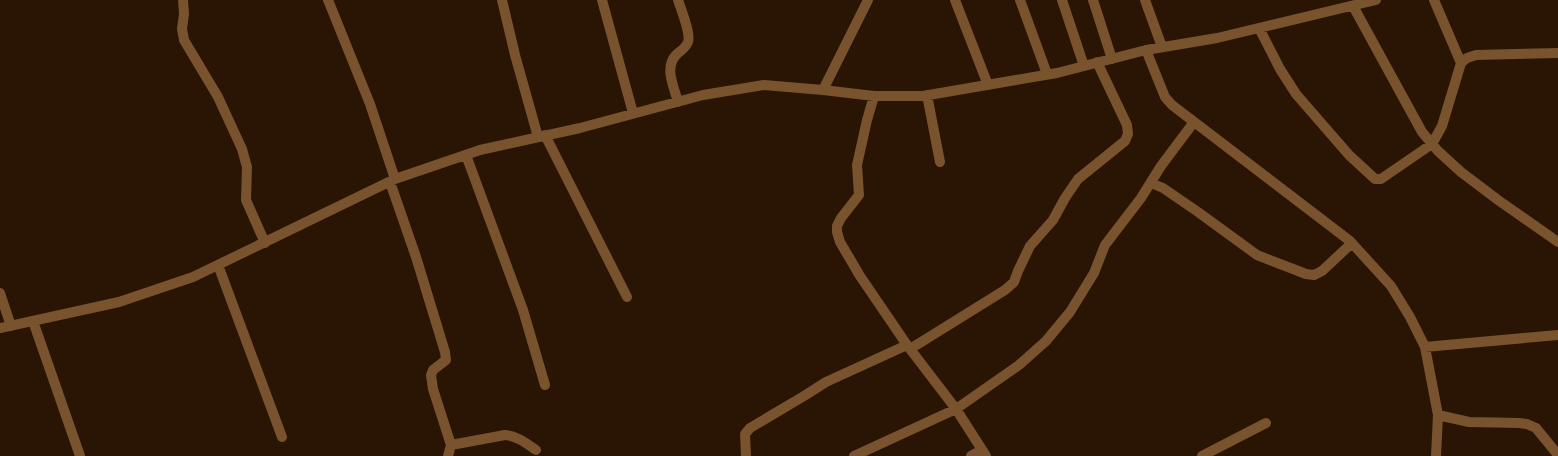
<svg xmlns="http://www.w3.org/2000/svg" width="1558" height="456" viewBox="0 0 1558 456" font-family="Inter,sans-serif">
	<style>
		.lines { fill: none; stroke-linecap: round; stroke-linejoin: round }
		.street { stroke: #79522e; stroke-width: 10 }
	</style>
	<rect width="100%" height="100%" fill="#2a1504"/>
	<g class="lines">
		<!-- street -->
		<path class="street" d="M183 0 184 14 182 29 184 40 218 97 242 149 247 167 246 200 265 243
			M328 0 370 104 395 179
			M502 0 515 55 538 137
			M602 0 633 113
			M955 0 988 85
			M1020 0 1047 74
			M1062 0 1084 66
			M1093 0 1112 59
			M1145 0 1162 47
			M1434 0 1461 63
			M1353 6 1422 132 1438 151 1461 172 1498 200 1558 242
			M1259 28 1280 69 1296 94 1349 155 1375 179H1381L1432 144 1442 126 1461 63 1467 58 1476 55 1558 53
			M1146 50 1165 97 1172 105 1350 241 1391 286 1410 317 1425 347 1438 415 1436 456
			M823 90 868 0
			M927 95 940 162
			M874 96 867 120 857 165 859 195 841 218 837 226V232L840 242 860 276 907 345 956 409 986 456
			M678 102C674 87 664 68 676 55 680 51 686 48 688 42 691 34 681 9 678 0
			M545 135 627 297
			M466 155 523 310 545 385
			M390 182 416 257 445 352 446 360 433 370 431 375 433 389 451 445 448 456
			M1151 183 1163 188 1198 212 1257 255 1306 274 1314 275 1322 271 1352 243
			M218 265 282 437
			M0 293 11 326
			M33 321 80 456
			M0 328 119 302 193 277 395 179 480 150 580 128 703 95 764 85 823 90 874 96H923L1057 73 1146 50 1217 38 1376 0
			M1425 347 1558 335
			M910 349 1005 290 1014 282 1018 271 1030 246 1053 220 1065 198 1078 179 1125 141 1128 134 1127 125 1097 62
			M1438 415 1469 422 1519 423 1527 424 1536 428 1558 455
			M451 445 505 435C517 436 526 443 536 450
			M746 456 745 434 750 428 804 396 826 382 907 345
			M854 456 956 409 1019 365 1046 341 1070 312 1094 273 1105 245 1141 198 1161 166 1194 122
			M971 456 982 450
			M1202 456 1266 423"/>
	</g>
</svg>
